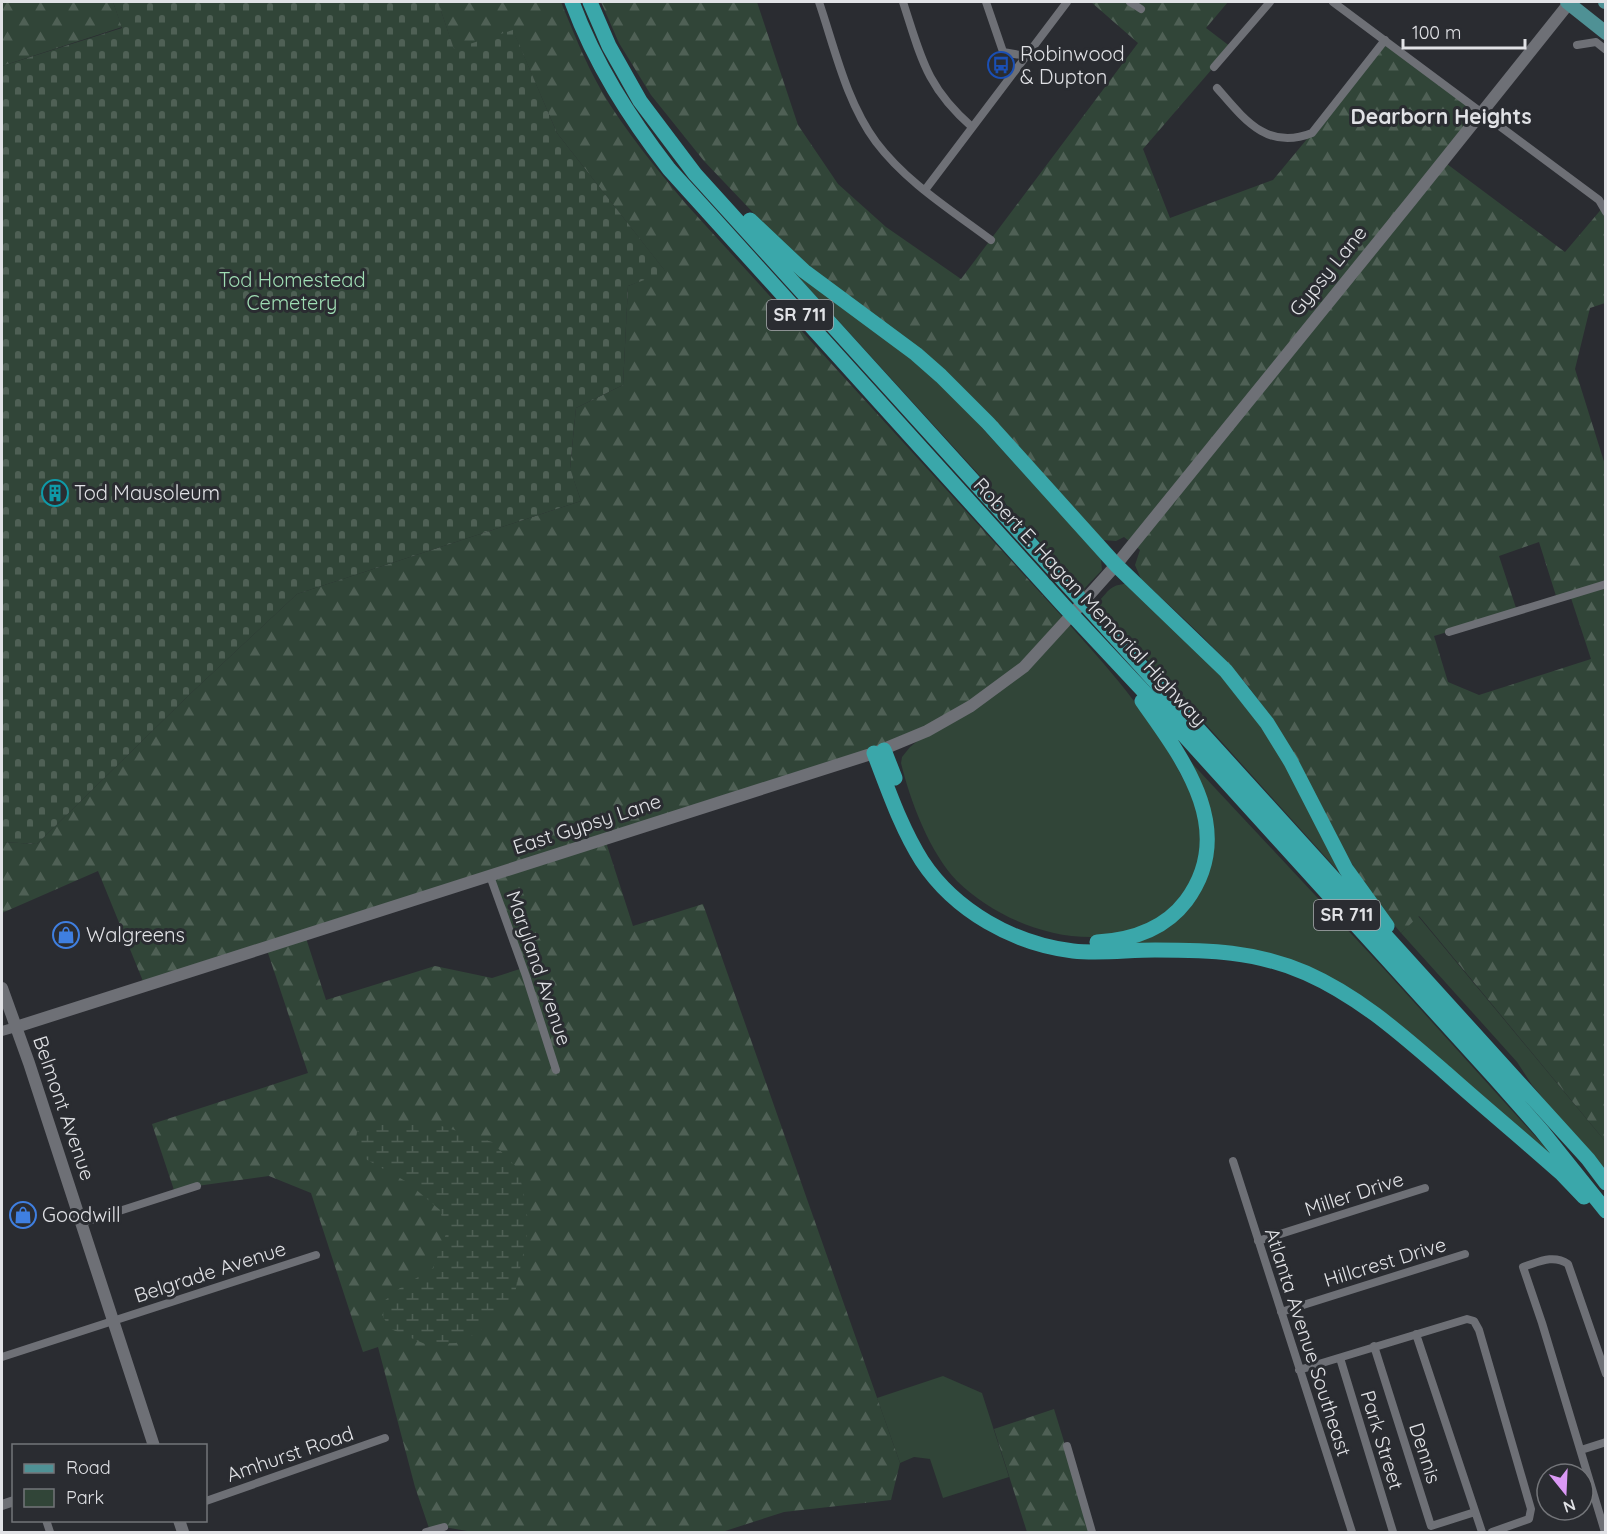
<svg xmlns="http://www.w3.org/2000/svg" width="1607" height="1534" viewBox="0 0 1607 1534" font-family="Quicksand,sans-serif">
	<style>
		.green { fill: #314538 }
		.forest { fill: url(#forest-firs); fill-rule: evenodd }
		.wetland { fill: url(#wetland-marsh) }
		.cemetery { fill: url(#cemetery-stones) }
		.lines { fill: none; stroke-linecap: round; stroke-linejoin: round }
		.minor { stroke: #6e7076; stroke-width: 8 }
		.tertiary { stroke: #6e7076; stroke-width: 10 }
		.secondary { stroke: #6e7076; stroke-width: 12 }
		.primary { stroke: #4f9195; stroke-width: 14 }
		.motorway { stroke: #3aa7aa; stroke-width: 15 }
		.labels { text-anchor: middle; stroke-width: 6; stroke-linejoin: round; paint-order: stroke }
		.shield { fill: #2a2c31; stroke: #aaabb0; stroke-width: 1.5 }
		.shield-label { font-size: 18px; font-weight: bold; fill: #e1e2e6 }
		.poi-label { font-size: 20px; fill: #e1e2e6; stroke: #2a2c31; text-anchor: start }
		.street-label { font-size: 20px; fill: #e1e2e6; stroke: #2a2c31 }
		.park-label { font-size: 20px; fill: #9fddb4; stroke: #2a2c31 }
		.neighbourhood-label { font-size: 21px; font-weight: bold; fill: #e1e2e6; stroke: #2a2c31 }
	</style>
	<defs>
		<pattern id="forest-firs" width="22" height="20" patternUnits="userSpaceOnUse" patternTransform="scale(1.5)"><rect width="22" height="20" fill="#314538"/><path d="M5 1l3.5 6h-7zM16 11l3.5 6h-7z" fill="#4f6055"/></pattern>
		<pattern id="wetland-marsh" width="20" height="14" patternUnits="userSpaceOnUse" patternTransform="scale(1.5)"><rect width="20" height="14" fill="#314538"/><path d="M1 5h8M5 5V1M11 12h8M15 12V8" fill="none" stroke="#4f6055"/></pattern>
		<pattern id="cemetery-stones" width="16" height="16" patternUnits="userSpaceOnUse" patternTransform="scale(1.5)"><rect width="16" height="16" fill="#314538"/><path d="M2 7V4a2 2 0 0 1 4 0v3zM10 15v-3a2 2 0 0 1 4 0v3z" fill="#4f6055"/></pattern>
	</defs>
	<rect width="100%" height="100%" fill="#2a2c31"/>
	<!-- green -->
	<path class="green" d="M792 270 937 378 1101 559 1102 570 1084 589 1097 603C1108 593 1109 584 1127 584L1221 676 1275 745 1342 871 1340 873 1100 607 1093 613 1069 587 1075 580Z
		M1066 621C1110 670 1153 718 1182 777 1188 787 1196 798 1199 809 1200 814 1200 821 1200 827 1202 854 1200 873 1182 894 1177 901 1171 910 1165 915 1160 919 1154 921 1149 924 1087 955 1004 927 957 881 930 853 910 801 901 763L902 757 910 747Z
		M1187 758 1385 970 1554 1157 1300 967 1128 947 1157 931 1210 863Z
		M1418 916 1605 1141V1172L1532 1085 1517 1062 1401 933Z
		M943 1376 982 1393 1009 1477 943 1498 930 1459 914 1457 900 1463 877 1398Z"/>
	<!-- forest -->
	<path class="forest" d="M2 2H113L122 27 2 66Z
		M438 2H561C573 31 585 62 601 90 625 131 656 168 686 204L1066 621 1024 667 927 731 605 839 633 926 703 904 900 1463 891 1500 784 1512 722 1532H473L444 1527 430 1531 415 1487 378 1347 363 1352 311 1193 269 1176 197 1186 175 1193 152 1124 308 1073 266 947 145 986 98 871 2 913V842L37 844 188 696 297 594 581 501 570 469 576 408 623 385 628 286 665 271 557 133 513 31 454 50ZM490 876 523 968 492 978 435 966 326 1000 305 935Z
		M601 2H757L798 125 838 184 886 227 961 279 1138 43 1091 2H1228L1206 28 1231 47 1143 149 1170 218 1273 180 1312 133 1385 40 1481 113 1443 161 1565 252 1604 206 1606 212 1605 303 1590 308 1575 369 1606 468 1605 1141 1419 916 1401 933C1347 870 1316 793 1274 723 1240 667 1188 623 1141 579L1135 565 1140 550 1124 537 1116 541 1103 540 992 420 786 247 704 161 651 95 619 43ZM1539 542 1557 599 1570 595 1591 659 1479 695 1448 682 1434 636 1517 611 1499 556Z
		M1054 1409 1092 1532H1027L994 1429Z"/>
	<!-- wetland -->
	<path class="wetland" d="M370 1123 435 1124 492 1142 519 1170 529 1226 515 1293 479 1332 456 1343 425 1344 391 1329 383 1317 384 1301 400 1288 433 1268 446 1234 440 1210 407 1182 362 1157 355 1144 357 1132Z"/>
	<!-- cemetery -->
	<path class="cemetery" d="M113 2H438L454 49 513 30 557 133 666 272 628 286 623 385 576 408 570 468 581 501 297 594 188 696 37 844 2 842V66L122 28Z"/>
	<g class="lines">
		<!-- minor -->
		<path class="minor" d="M819 2C835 49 846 101 876 142 906 182 951 210 991 240
			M903 2C921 57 926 87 972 127
			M986 2 1011 75
			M1130 2 1141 9
			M1333 2 1599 200 1606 212
			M1577 45 1596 42 1606 50
			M1003 52 1026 56
			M1214 67 1270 2
			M1217 88C1244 119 1267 151 1312 133L1385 40
			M925 190 1067 2
			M1449 632 1606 584
			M490 876 526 976 556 1070
			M1233 1161 1352 1532
			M82 1223 197 1186
			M1258 1241 1425 1188
			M1281 1312 1465 1254
			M1416 1334 1482 1532
			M1374 1346 1431 1526 1475 1512
			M2 1357 316 1255
			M1340 1358 1393 1532
			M1299 1370 1467 1319 1474 1321 1479 1330 1531 1509 1529 1519 1492 1532
			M1067 1446 1092 1532
			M1581 1450 1606 1442
			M206 1501 385 1438
			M46 1520 50 1532
			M426 1532 444 1527
			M1605 1532 1542 1323 1523 1267C1539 1262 1553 1254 1568 1264L1606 1374"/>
		<!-- tertiary -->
		<path class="tertiary" d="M2 1031 16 1027
			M2 1505 14 1501"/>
		<!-- secondary -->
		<path class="secondary" d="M2 988 29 1063 154 1446
			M16 1027 874 753 927 731 971 706 1024 667 1066 621 1116 565 1411 201 1570 2
			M179 1520 183 1532"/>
		<!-- primary -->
		<path class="primary" d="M1567 2 1606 33
			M1605 2H1606"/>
		<!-- motorway -->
		<path class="motorway" d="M572 2C595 64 629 117 669 169L1063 605 1162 711 1495 1078 1541 1130 1606 1211
			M590 2 609 46 640 101 695 174 1588 1159 1606 1183
			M750 220 804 271 916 354 941 376 988 423 1116 565 1226 671 1267 723 1291 762 1346 869 1387 926
			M884 750 895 778
			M874 753C888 789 901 828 922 861 955 911 1014 944 1073 951 1100 954 1128 950 1155 950 1209 950 1255 951 1306 973 1360 997 1402 1035 1446 1073 1484 1107 1524 1140 1562 1174L1584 1197
			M1097 942C1132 940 1164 930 1186 901 1238 831 1184 760 1142 701"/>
	</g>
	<!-- icons -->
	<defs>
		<symbol id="bus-ring" viewBox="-11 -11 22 22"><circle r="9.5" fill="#2a2c31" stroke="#1a4fb4" stroke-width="1.5"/><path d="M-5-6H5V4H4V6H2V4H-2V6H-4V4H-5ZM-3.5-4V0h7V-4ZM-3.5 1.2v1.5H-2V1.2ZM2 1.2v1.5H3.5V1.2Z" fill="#1a4fb4"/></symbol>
		<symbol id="building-ring" viewBox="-11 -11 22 22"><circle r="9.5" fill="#2a2c31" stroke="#0f9aa8" stroke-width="1.5"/><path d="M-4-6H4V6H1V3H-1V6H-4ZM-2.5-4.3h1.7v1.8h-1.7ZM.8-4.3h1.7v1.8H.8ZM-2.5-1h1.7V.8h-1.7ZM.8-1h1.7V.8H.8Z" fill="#0f9aa8"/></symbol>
		<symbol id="shop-ring" viewBox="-11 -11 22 22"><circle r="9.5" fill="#2a2c31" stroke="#3f7fe0" stroke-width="1.5"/><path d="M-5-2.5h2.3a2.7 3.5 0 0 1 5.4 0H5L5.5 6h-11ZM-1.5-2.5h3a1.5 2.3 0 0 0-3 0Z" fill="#3f7fe0"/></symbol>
	</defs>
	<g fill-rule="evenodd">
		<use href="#bus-ring" x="986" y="50" width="30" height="30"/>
		<use href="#building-ring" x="40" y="478" width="30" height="30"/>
		<use href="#shop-ring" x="51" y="920" width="30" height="30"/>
		<use href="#shop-ring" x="8" y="1200" width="30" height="30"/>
	</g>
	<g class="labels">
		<!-- shield labels -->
		<g class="shield">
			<rect x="767" y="300" width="66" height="30" rx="4.5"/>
			<rect x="1314" y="900" width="66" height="30" rx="4.5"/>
		</g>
		<g class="shield-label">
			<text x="800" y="321">SR 711</text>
			<text x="1347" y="921">SR 711</text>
		</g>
		<!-- poi labels -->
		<g class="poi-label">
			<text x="1020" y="61">Robinwood<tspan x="1020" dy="23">&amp; Dupton</tspan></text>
			<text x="74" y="500">Tod Mausoleum</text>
			<text x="86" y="942">Walgreens</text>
			<text x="42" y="1222">Goodwill</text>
		</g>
		<!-- street labels -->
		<g class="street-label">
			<text transform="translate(1328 271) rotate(-51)" y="7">Gypsy Lane</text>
			<text transform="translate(1090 602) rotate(47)" y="7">Robert E. Hagan Memorial Highway</text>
			<text transform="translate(587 824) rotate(-18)" y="7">East Gypsy Lane</text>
			<text transform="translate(539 968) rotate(71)" y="7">Maryland Avenue</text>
			<text transform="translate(64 1108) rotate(71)" y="7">Belmont Avenue</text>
			<text transform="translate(1354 1194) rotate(-18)" y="7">Miller Drive</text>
			<text transform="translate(1385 1262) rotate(-17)" y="7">Hillcrest Drive</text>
			<text transform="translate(210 1272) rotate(-18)" y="7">Belgrade Avenue</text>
			<text transform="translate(1308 1342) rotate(72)" y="7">Atlanta Avenue Southeast</text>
			<text transform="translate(1382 1440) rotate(73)" y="7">Park Street</text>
			<text transform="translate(1425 1453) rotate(72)" y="7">Dennis</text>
			<text transform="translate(290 1454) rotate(-19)" y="7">Amhurst Road</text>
		</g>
		<!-- park labels -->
		<g class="park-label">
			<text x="292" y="287">Tod Homestead<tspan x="292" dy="23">Cemetery</tspan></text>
		</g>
		<!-- neighbourhood labels -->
		<g class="neighbourhood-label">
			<text x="1441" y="124">Dearborn Heights</text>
		</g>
	</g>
	<!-- border -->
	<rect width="1607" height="1534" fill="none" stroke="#e1e2e6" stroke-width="6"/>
	<!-- legend -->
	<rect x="12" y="1444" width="195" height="78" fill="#2a2c31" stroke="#737579" stroke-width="1.5"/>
	<rect x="24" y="1464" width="30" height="9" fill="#4f9195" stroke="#737579" stroke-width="1.5"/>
	<text x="66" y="1474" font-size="18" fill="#e1e2e6">Road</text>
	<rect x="24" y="1489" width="30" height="18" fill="#314538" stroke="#737579" stroke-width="1.5"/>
	<text x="66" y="1504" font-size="18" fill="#e1e2e6">Park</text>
	<!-- north arrow -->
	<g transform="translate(1565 1492) rotate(162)"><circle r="28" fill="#2a2c31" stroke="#737579" stroke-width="1.5"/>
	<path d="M0-4.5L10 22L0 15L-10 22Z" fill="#db99f5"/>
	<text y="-9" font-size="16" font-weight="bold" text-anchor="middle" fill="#e1e2e6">N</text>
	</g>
	<!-- scale -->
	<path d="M1403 39v9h122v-9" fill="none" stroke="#e1e2e6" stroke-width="3"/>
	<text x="1412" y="39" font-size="18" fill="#e1e2e6" stroke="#2a2c31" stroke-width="4.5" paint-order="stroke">100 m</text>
</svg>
